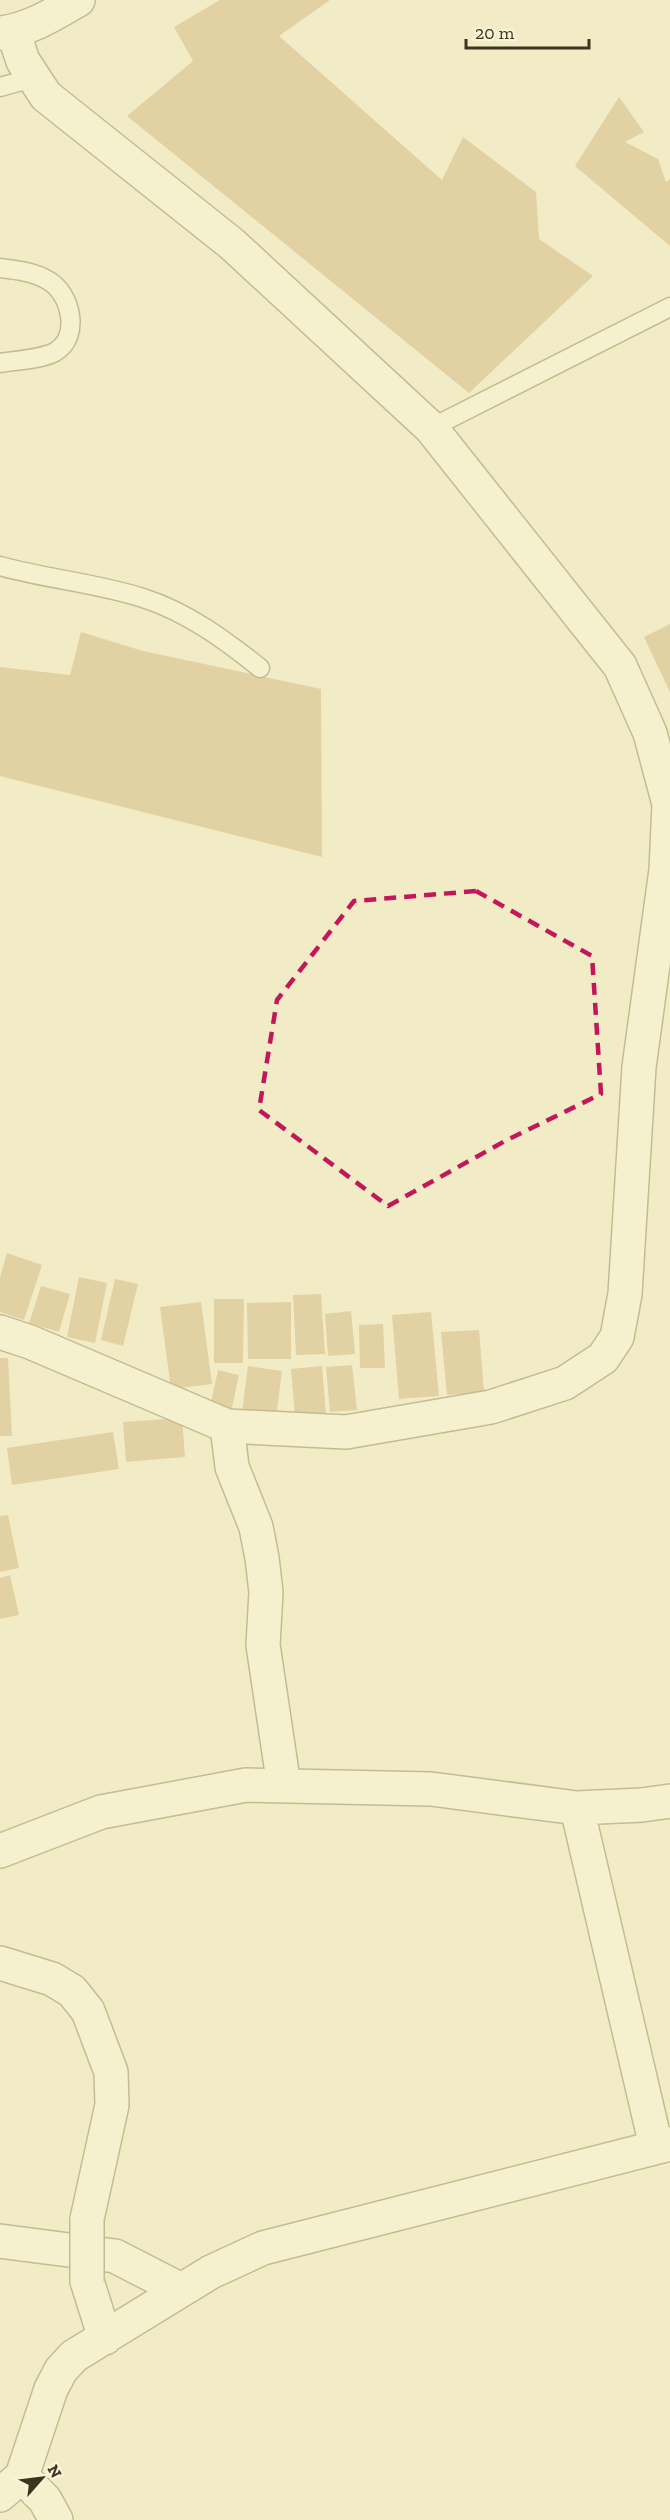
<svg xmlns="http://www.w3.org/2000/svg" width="670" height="2520" viewBox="0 0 670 2520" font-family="'Zilla Slab',serif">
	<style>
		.building { fill: #d1af79 }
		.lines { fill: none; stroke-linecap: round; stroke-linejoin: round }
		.lane-casing { stroke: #8d7f5a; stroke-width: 21 }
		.street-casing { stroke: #8d7f5a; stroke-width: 36 }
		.lane { stroke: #fbf7d9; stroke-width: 18 }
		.street { stroke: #fbf7d9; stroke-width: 33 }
		.street-bridge-casing { stroke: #8d7f5a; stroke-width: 36; stroke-linecap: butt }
		.street-bridge { stroke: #fbf7d9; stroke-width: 33 }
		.marked { fill: none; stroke: #c2185b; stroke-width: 4.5; stroke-dasharray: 12 8; stroke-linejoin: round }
	</style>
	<rect width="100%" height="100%" fill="#f1ecc5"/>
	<!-- building -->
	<path class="building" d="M220 0H330L279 36 442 180 463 137 536 192 539 239 593 276 469 393 127 116 193 61 174 27Z
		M619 97 644 132 625 142 658 159 666 182 670 179V246L575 166Z
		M670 624V692L644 637Z
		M81 632 143 651 321 689 322 857 0 776V667L70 675Z
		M7 1253 42 1265 24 1320 0 1312V1277Z
		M79 1277 107 1283 95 1343 67 1337Z
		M115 1279 138 1284 123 1346 101 1340Z
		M41 1286 70 1294 59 1332 29 1323Z
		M321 1294 325 1354 296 1355 293 1295Z
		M214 1299H244L243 1363H214Z
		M201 1302 212 1384 171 1389 160 1307Z
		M291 1302V1359H248L247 1303Z
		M351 1311 355 1354 328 1356 325 1314Z
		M431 1312 439 1396 399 1399 392 1315Z
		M383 1324 385 1368H360L359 1325Z
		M479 1330 484 1392 447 1395 441 1332Z
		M0 1358H8L12 1436H0Z
		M352 1365 357 1410 330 1412 326 1367Z
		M248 1366 282 1371 276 1417 242 1412Z
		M322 1366 327 1426 296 1428 291 1369Z
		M218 1370 239 1375 231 1412 210 1407Z
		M182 1418 185 1457 126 1462 123 1422Z
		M113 1432 119 1469 12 1485 7 1448Z
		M8 1515 19 1568 0 1572V1516Z
		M10 1575 19 1615 0 1619V1578Z"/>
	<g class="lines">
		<defs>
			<path id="lane" d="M0 87 32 78
				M0 268C17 270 35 272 49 281 71 294 81 337 55 352 39 360 17 360 0 363
				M431 428 670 307
				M0 566C47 579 96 583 143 598 187 612 225 640 260 668"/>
			<path id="street" d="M13 31 23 61 46 96 232 244 431 428 620 666 650 733 669 804 666 870 639 1067 625 1294 617 1337 603 1358 565 1383 491 1407 346 1432 227 1426
				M0 33C29 30 54 14 78 0
				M0 1332 30 1342 227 1426 232 1467 256 1527 262 1558 266 1592 263 1645 284 1786
				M577 1808 656 2146
				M0 1851 101 1812 246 1785 431 1789 577 1808 642 1805 670 1801
				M0 1963 52 1979 72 1991 88 2011 111 2072 112 2105 87 2219
				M0 2241 115 2256 181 2290
				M87 2281 105 2338
				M22 2476 45 2500 56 2520
				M0 2495 22 2476 51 2389 61 2370 74 2356 211 2272 263 2248 670 2144"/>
		</defs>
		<!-- lane casing -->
		<use href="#lane" class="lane-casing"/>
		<!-- street casing -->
		<use href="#street" class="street-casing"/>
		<!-- lane -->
		<use href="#lane" class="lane"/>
		<!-- street -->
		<use href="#street" class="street"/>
		<defs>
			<path id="street-bridge" d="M87 2281V2219"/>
		</defs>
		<!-- street-bridge casing -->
		<use href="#street-bridge" class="street-bridge-casing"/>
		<!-- street-bridge -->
		<use href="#street-bridge" class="street-bridge"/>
	</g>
	<!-- marked area -->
	<path d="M0 0H670V2520H0ZM476 891 592 956 601 1094 505 1141 388 1206 259 1110 277 1000 354 901Z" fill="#f1ecc5" fill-opacity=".55" fill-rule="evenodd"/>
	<path class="marked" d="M476 891 592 956 601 1094 505 1141 388 1206 259 1110 277 1000 354 901Z"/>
	<!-- north arrow -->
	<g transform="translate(42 2478) rotate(62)" stroke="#f8f4d5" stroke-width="4.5" paint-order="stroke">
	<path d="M0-4.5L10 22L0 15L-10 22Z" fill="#3d331e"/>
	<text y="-9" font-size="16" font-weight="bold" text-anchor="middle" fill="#3d331e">N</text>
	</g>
	<!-- scale -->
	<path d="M466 39v9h123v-9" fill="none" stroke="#3d331e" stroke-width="3"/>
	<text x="475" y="39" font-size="18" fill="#3d331e" stroke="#f8f4d5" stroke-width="4.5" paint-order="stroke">20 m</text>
</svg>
